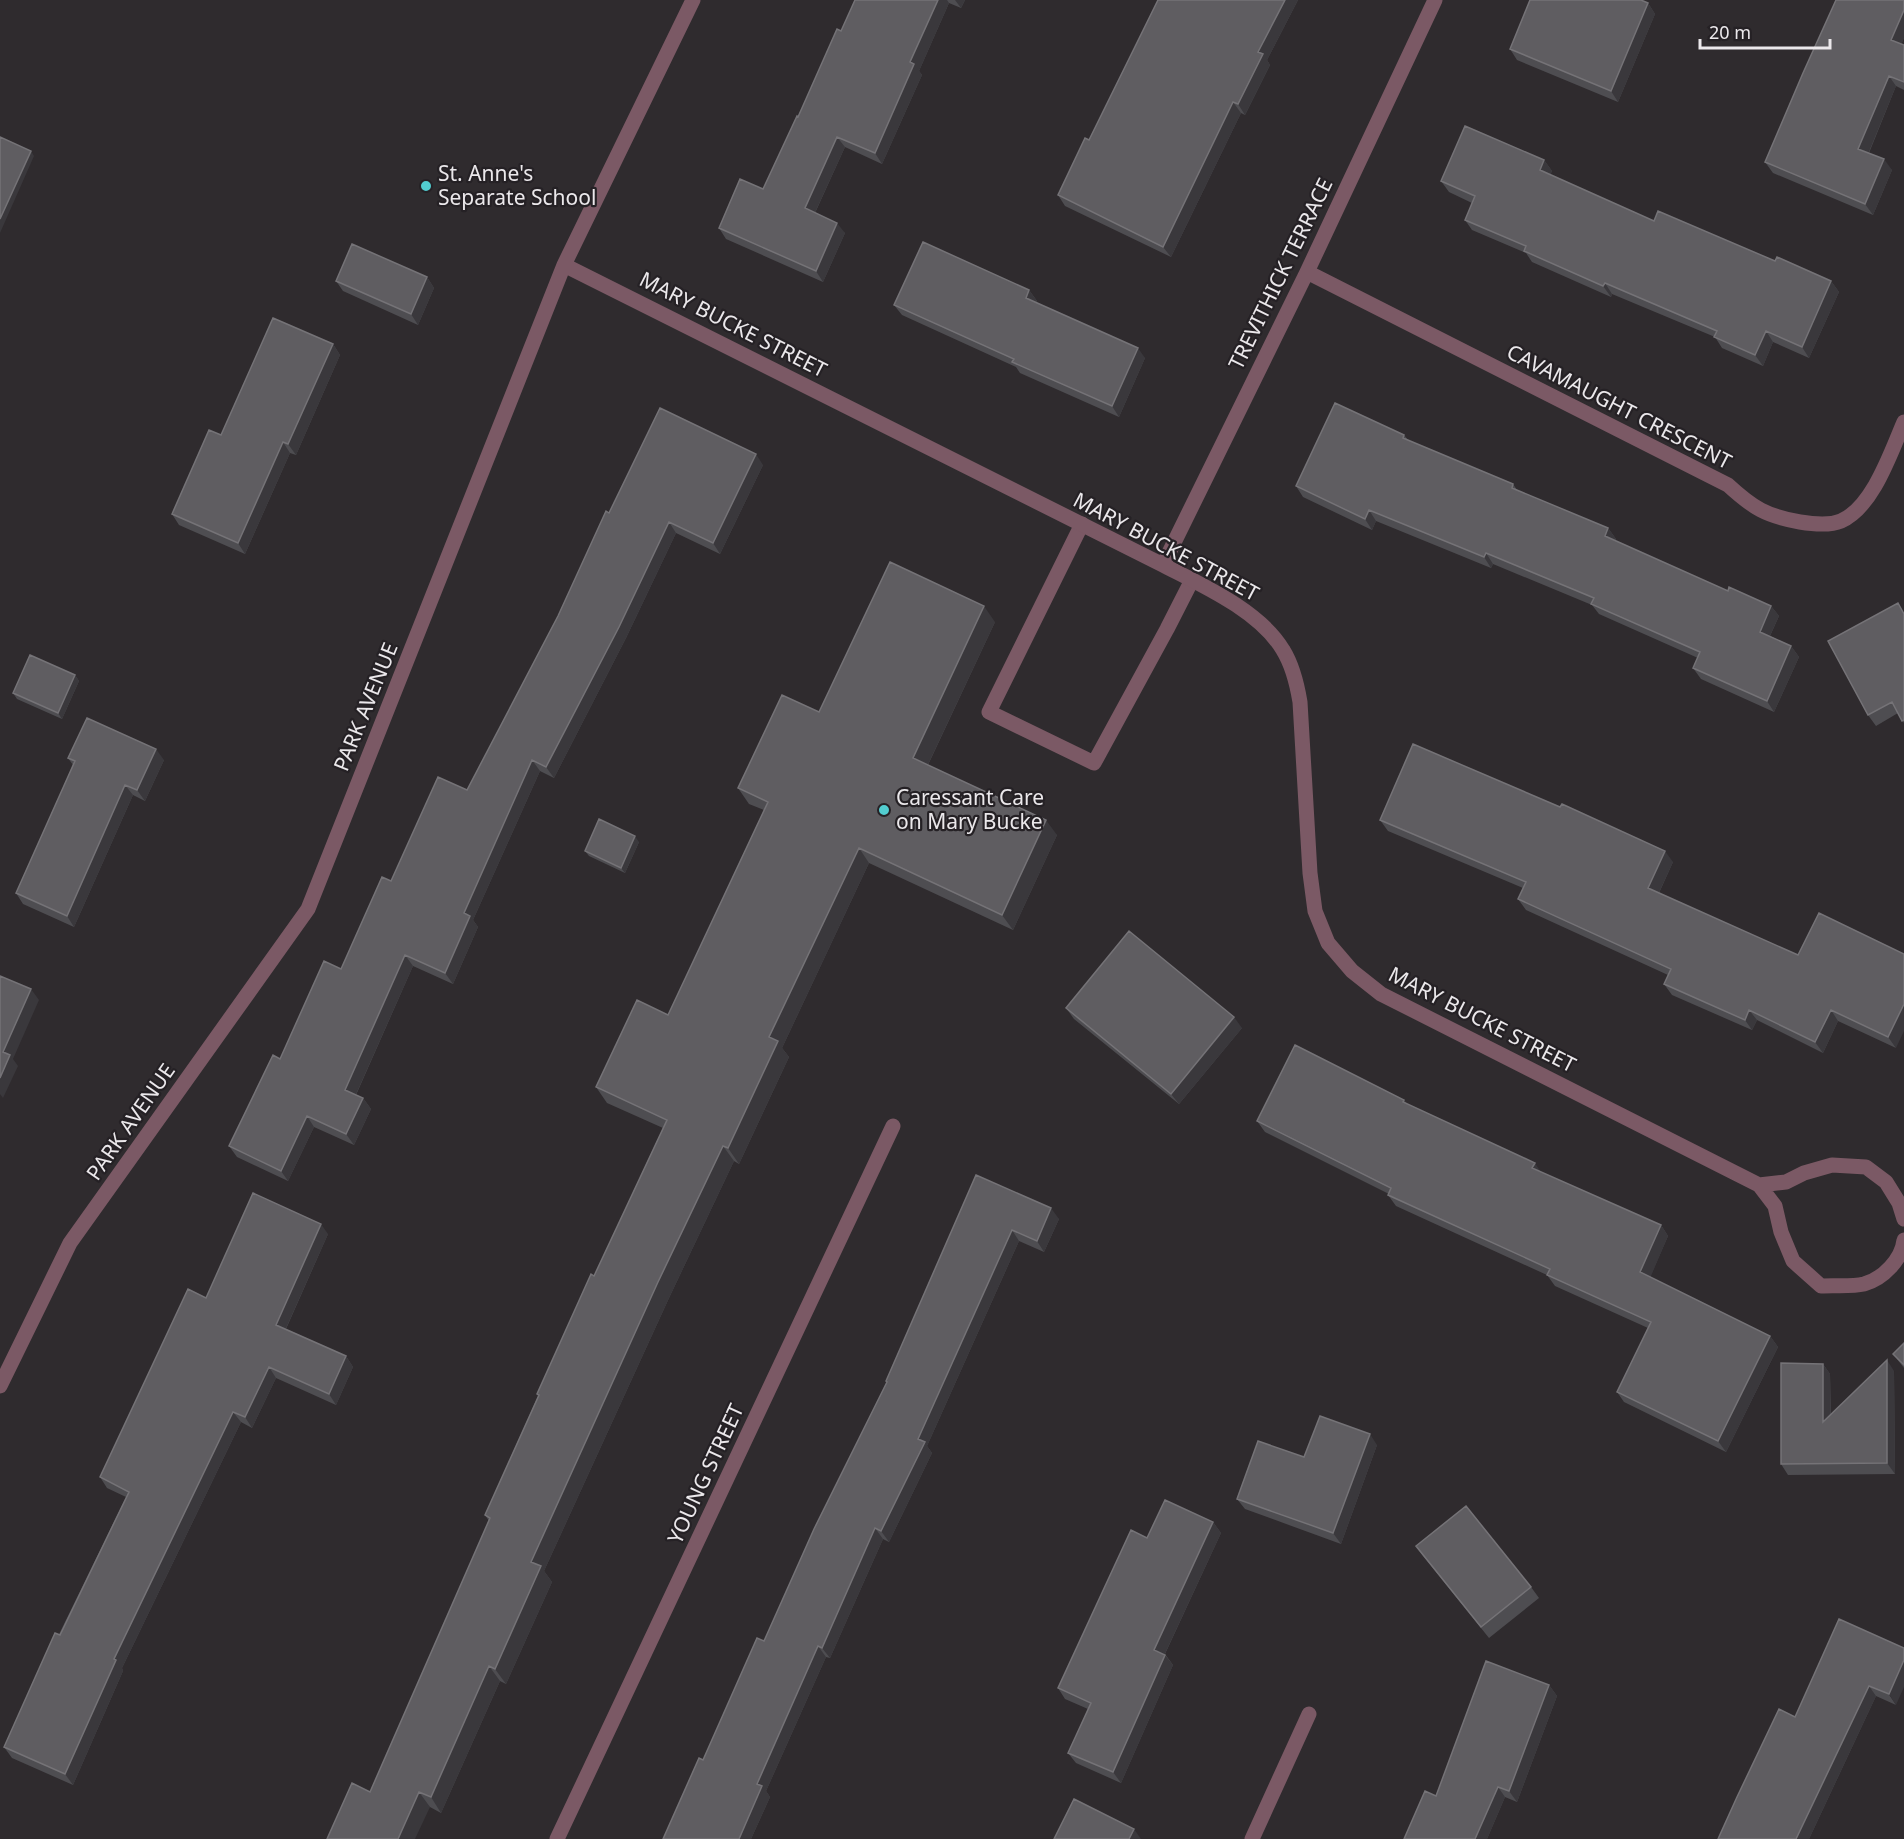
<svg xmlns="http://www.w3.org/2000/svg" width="1904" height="1839" viewBox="0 0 1904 1839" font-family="'Noto Sans',sans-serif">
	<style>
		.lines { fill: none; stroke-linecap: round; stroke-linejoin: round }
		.service { stroke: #7b5965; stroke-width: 15 }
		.minor { stroke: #7b5965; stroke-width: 15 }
		.wall { fill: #4e4d51 }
		.shaded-wall { fill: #3a383c }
		.building { fill: #5f5d61; stroke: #757377; stroke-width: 1.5 }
		.poi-dot { fill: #52cdd0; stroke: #252125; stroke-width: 2 }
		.labels { text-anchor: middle; stroke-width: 4.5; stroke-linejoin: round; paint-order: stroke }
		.poi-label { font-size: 21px; fill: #ebe8eb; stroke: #252125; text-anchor: start }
		.street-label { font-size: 21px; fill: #ebe8eb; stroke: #252125 }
	</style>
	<rect width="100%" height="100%" fill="#2f2b2e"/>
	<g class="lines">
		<!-- service -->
		<path class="service" d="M1082 524 989 712 1094 763 1167 629 1192 580"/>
		<!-- minor -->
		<path class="minor" d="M564 265 1163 565C1202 585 1260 611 1283 650 1293 666 1297 684 1300 702L1310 873 1315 911 1328 943 1352 971 1381 994 1759 1185 1775 1206 1781 1232 1793 1261 1821 1286C1834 1285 1851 1287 1864 1284 1883 1279 1902 1259 1904 1240
			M1307 272 1728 485C1753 508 1766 516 1800 522 1812 524 1829 526 1841 521 1873 507 1891 452 1904 422
			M1163 565 1307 272 1435 0
			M1759 1185 1786 1182 1804 1173 1832 1165 1866 1167 1886 1182 1899 1203 1904 1219
			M0 1386 70 1243 308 909 564 265 693 0
			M557 1839 893 1126
			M1252 1839 1309 1714"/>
	</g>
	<!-- wall -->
	<path class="wall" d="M855 0H965L961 8 949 3 919 71 922 75 882 164 845 147 815 213 845 233 823 282 726 239 719 228 763 189 841 31Z
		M1158 0H1298L1267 60 1270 65 1245 115 1241 113 1171 257 1065 206 1058 195 1089 140Z
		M1904 0V38L1901 44 1904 45V90L1896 86 1869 153 1892 170 1873 215 1773 173 1765 162Z
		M1648 3 1655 14 1618 102 1517 60 1510 49Z
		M1544 160 1552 171 1550 175 1654 221 1775 261 1831 281 1839 292 1809 358 1773 342 1763 366 1722 348 1715 337 1612 294 1611 297 1532 262 1526 253 1472 230 1465 220 1472 203 1449 192 1441 181Z
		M427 277 434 288 418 325 343 291 336 281Z
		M1029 290 1037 301 1036 302 1145 358 1119 417 1020 373 1016 367 902 315 894 305Z
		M333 344 340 355 296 455 290 453 245 554 179 525 172 514 221 435Z
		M1404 435 1408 440 1513 484 1517 490 1608 528 1616 539 1615 541 1728 591 1771 606 1779 616 1770 636 1791 646 1799 657 1774 712 1701 679 1693 668 1698 658 1599 614 1592 605 1493 564 1491 568 1376 521 1372 530 1303 497 1296 486Z
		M763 465 720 554 676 533 626 638 554 778 540 771 473 920 478 927 453 984 413 966 356 1095 363 1098 371 1109 354 1145 314 1127 288 1181 237 1157 229 1146 280 1059 341 969 391 881 467 790 558 616 609 513Z
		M1904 612V723L1898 713 1876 726 1868 715Z
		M995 622 928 765 1057 835 1013 930 869 863 782 1048 789 1057 739 1164 734 1161 669 1298 544 1571 552 1582 506 1684 500 1681 441 1813 430 1807 370 1792 489 1521 485 1515 538 1396 537 1394 594 1276 663 1128 607 1103 596 1087 668 1015 764 810 749 804 738 788 819 712Z
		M75 675 79 681 62 719 17 699 13 693Z
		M68 758 164 760 145 801 133 795 74 927 23 904 16 893 73 765Z
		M1380 820 1673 862 1659 893 1798 955 1819 913 1896 1048 1838 1021 1823 1053 1757 1020 1752 1030 1672 995 1664 984 1668 975 1526 910 1518 899 1523 888 1388 831Z
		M639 842 625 873 589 856 585 851Z
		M1066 1008 1242 1028 1179 1104 1074 1019Z
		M1404 1100 1407 1104 1541 1172 1661 1225 1668 1236 1650 1277 1770 1336 1778 1347 1726 1452 1624 1402 1617 1392 1648 1328 1555 1286 1547 1275 1396 1206 1388 1195 1389 1194 1265 1132 1257 1121Z
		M976 1175 1059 1219 1044 1252 1019 1241 927 1446 932 1453 889 1542 883 1539 830 1658 826 1657 766 1791 770 1797 751 1839H663L764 1641 887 1383 886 1381Z
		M328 1234 286 1329 346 1356 353 1367 336 1405 276 1378 252 1428 241 1422 122 1668 123 1671 73 1785 12 1758 4 1747 126 1497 107 1488 100 1477 206 1298Z
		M1904 1343V1368L1893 1354Z
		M1823 1364 1830 1374 1831 1415 1894 1371 1895 1474 1788 1475 1781 1464Z
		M1377 1445 1341 1544 1245 1509 1237 1499 1304 1457Z
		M1213 1522 1221 1533 1165 1654 1173 1665 1121 1783 1076 1763 1068 1753 1088 1709 1065 1699 1058 1688 1147 1538Z
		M1416 1546 1531 1587 1539 1598 1489 1638 1424 1557Z
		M1839 1619 1896 1705 1876 1696 1809 1839H1718L1795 1717Z
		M1549 1685 1557 1696 1517 1802 1505 1797 1487 1839H1404Z"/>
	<!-- shaded-wall -->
	<path class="shaded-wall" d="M938 0H947L949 3 919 71 922 75 882 164 875 153 910 62Z
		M955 0H965L961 8Z
		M1285 0H1298L1267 60 1270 65 1245 115 1238 104 1258 52Z
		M1648 3 1655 14 1618 102 1611 91Z
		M1904 10V38L1899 50 1891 40Z
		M1889 76 1896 86 1866 159 1858 149Z
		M1233 102 1241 113 1171 257 1163 247Z
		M837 137 845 147 812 219 805 208Z
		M31 151 34 156 0 233V219Z
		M1884 159 1892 170 1873 215 1865 204Z
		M1544 160 1552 171 1547 181 1540 170Z
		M837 223 845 233 823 282 816 271Z
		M427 277 434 288 418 325 411 314Z
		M1831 281 1839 292 1809 358 1802 347Z
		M1605 283 1612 294 1611 297 1603 286Z
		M1029 290 1037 301 1033 308 1026 298Z
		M1766 331 1773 342 1763 366 1755 355Z
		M333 344 340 355 296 455 288 444Z
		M1138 348 1145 358 1119 417 1112 406Z
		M283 442 290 453 245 554 238 543Z
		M756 454 763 465 720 554 713 543Z
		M1369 510 1376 521 1372 530 1365 519Z
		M669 522 676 533 626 638 554 778 546 767Z
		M1608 528 1616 539 1612 547 1605 536Z
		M1486 553 1493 564 1491 568 1484 557Z
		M984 606 995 622 924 773 913 758Z
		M1771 606 1779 616 1767 642 1760 632Z
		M1791 646 1799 657 1774 712 1767 701Z
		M75 675 79 681 62 719 58 713Z
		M156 749 164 760 145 801 137 790Z
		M532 760 540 771 473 920 478 927 453 984 445 973 464 913Z
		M125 785 133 795 74 927 67 916Z
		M1046 820 1057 835 1013 930 1002 915Z
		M635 836 639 842 625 873 621 868Z
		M859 848 869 863 782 1048 789 1057 739 1164 728 1148 769 1037Z
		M1665 851 1673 862 1656 899 1648 888Z
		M405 955 413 966 353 1101 345 1090Z
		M31 989 39 1000 13 1059 18 1066 3 1098 0 1094V1078L3 1052Z
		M1904 1004V1031L1896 1048 1888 1037Z
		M1749 1010 1757 1020 1752 1030 1745 1020Z
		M1831 1010 1838 1021 1823 1053 1815 1042Z
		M1234 1017 1242 1028 1179 1104 1171 1094Z
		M363 1098 371 1109 354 1145 346 1134Z
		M307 1116 314 1127 288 1181 281 1171Z
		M723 1146 734 1161 669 1298 544 1571 552 1582 506 1684 495 1669 531 1562 658 1282Z
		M1535 1163 1542 1174 1532 1168Z
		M1051 1208 1059 1219 1044 1252 1037 1241Z
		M321 1224 328 1234 283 1335 276 1325Z
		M1661 1225 1668 1236 1648 1283 1640 1272Z
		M1012 1230 1019 1241 927 1446 932 1453 889 1542 881 1531 918 1439Z
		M1770 1336 1778 1347 1726 1452 1718 1441Z
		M346 1356 353 1367 336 1405 329 1394Z
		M1887 1360 1894 1371 1895 1474 1887 1463Z
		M1823 1364 1830 1374 1831 1433 1823 1422Z
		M269 1367 276 1378 252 1428 245 1417Z
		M233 1412 241 1422 122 1668 123 1671 73 1785 65 1774 114 1659Z
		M1370 1434 1377 1445 1341 1544 1333 1533Z
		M1213 1522 1221 1533 1162 1660 1154 1650Z
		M875 1528 883 1539 830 1658 822 1648Z
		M818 1646 826 1657 766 1791 770 1797 751 1839H739L757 1784Z
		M1165 1655 1173 1665 1121 1783 1113 1772Z
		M1904 1660V1687L1896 1705 1889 1694Z
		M489 1666 500 1681 441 1813 431 1797Z
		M1549 1685 1557 1696 1517 1802 1509 1791Z
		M1869 1686 1876 1696 1809 1839H1796Z
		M1498 1787 1505 1797 1487 1839H1475Z
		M419 1792 430 1807 415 1839H398Z
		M1134 1829 1141 1839H1129Z"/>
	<!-- building -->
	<path class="building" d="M855 0H938L910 62 914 64 875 153 837 137 805 208 837 223 816 271 719 228 740 179 763 189 797 116 798 117 837 29 841 31Z
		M1158 0H1285L1258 52 1263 54 1238 104 1233 102 1163 247 1058 195 1085 138 1089 140Z
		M1530 0H1641L1648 3 1611 91 1510 49Z
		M1836 0H1904V10L1891 40 1904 45V82L1889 76 1858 149 1884 159 1865 204 1765 162 1803 73Z
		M1465 126 1544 160 1540 170 1654 221 1658 211 1775 261 1777 257 1831 281 1802 347 1766 331 1755 355 1714 337 1717 331 1605 283 1603 286 1524 251 1526 246 1465 220 1475 196 1441 181Z
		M0 137 31 151 0 219Z
		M923 242 1029 290 1026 298 1138 348 1112 406 1012 362 1014 359 894 305Z
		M352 244 427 277 411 314 336 281Z
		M273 318 333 344 288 444 283 442 238 543 172 514 209 430 221 435Z
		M1335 403 1404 435 1403 438 1513 484 1512 488 1608 528 1605 536 1728 591 1729 587 1771 606 1760 632 1791 646 1767 701 1693 668 1700 652 1591 604 1594 598 1486 553 1484 557 1369 510 1365 519 1296 486Z
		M660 408 756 454 713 543 669 522 619 627 546 767 532 760 464 913 470 916 445 973 405 955 345 1090 363 1098 346 1134 307 1116 281 1171 229 1146 273 1055 280 1059 324 961 341 969 382 877 391 881 438 777 467 790 558 616 606 511 609 513Z
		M890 562 984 606 913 758 1046 820 1002 915 859 848 769 1037 778 1041 728 1148 723 1146 658 1282 531 1562 541 1566 495 1669 489 1666 431 1797 419 1792 398 1839H327L352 1783 370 1792 490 1518 485 1515 539 1395 537 1394 591 1274 594 1276 667 1120 596 1087 637 1000 668 1015 768 802 738 788 782 695 819 712Z
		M1898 603 1904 614V720L1902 721 1892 702 1868 715 1828 641Z
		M30 655 75 675 58 713 13 693Z
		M87 718 156 749 137 790 125 785 67 916 16 893 75 761 68 758Z
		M1413 744 1560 807 1562 804 1665 851 1648 888 1798 955 1819 913 1904 954V1004L1888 1037 1831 1010 1815 1042 1749 1010 1745 1020 1664 984 1671 969 1518 899 1526 882 1380 820Z
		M599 819 635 836 621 868 585 851Z
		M1129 931 1234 1017 1171 1094 1066 1008Z
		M0 976 31 989 3 1052 10 1055 0 1078Z
		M1295 1045 1404 1100 1403 1102 1535 1163 1532 1168 1661 1225 1640 1272 1770 1336 1718 1441 1617 1392 1651 1322 1547 1275 1550 1269 1388 1195 1391 1188 1257 1121Z
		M976 1175 1051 1208 1037 1241 1012 1230 918 1439 925 1442 881 1531 875 1528 822 1648 818 1646 757 1784 762 1786 739 1839H663L699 1758 703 1760 757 1638 764 1641 814 1529 887 1382 886 1381Z
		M253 1193 321 1224 276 1325 346 1356 329 1394 269 1367 245 1417 233 1412 114 1659 116 1660 65 1774 4 1747 55 1633 60 1635 129 1492 100 1477 188 1289 206 1298Z
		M1904 1343V1365L1893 1354Z
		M1887 1360V1463L1781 1464V1363L1823 1364V1422Z
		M1320 1416 1370 1434 1333 1533 1237 1499 1258 1441 1304 1457Z
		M1165 1500 1213 1522 1154 1650 1165 1655 1113 1772 1068 1753 1091 1703 1058 1688 1131 1530 1147 1538Z
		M1466 1506 1531 1587 1481 1627 1416 1546Z
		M1839 1619 1904 1648V1660L1889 1694 1869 1686 1796 1839H1718L1737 1797 1779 1709 1795 1717Z
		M1486 1661 1549 1685 1509 1791 1498 1787 1475 1839H1404L1425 1791 1436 1796Z
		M1074 1799 1134 1829 1129 1839H1054Z"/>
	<!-- markers -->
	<g class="poi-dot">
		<circle cx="426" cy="186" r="6"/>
		<circle cx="884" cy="810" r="6"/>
	</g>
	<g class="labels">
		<!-- poi labels -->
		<g class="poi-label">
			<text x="438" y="181">St. Anne's<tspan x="438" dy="24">Separate School</tspan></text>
			<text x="896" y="805">Caressant Care<tspan x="896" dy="24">on Mary Bucke</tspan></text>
		</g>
		<!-- street labels -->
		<g class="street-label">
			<text transform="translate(1281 274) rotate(-64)" y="7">TREVITHICK TERRACE</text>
			<text transform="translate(733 325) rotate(27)" y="7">MARY BUCKE STREET</text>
			<text transform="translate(1619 407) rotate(27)" y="7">CAVAMAUGHT CRESCENT</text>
			<text transform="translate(1166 547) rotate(28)" y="7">MARY BUCKE STREET</text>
			<text transform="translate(366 707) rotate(-68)" y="7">PARK AVENUE</text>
			<text transform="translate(1482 1020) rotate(27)" y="7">MARY BUCKE STREET</text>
			<text transform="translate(131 1122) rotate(-55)" y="7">PARK AVENUE</text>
			<text transform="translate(706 1474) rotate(-65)" y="7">YOUNG STREET</text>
		</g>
	</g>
	<!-- scale -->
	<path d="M1700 39v9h130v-9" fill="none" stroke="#ebe8eb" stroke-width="3"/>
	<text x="1709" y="39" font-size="18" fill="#ebe8eb" stroke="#252125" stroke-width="4.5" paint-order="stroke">20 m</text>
</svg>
